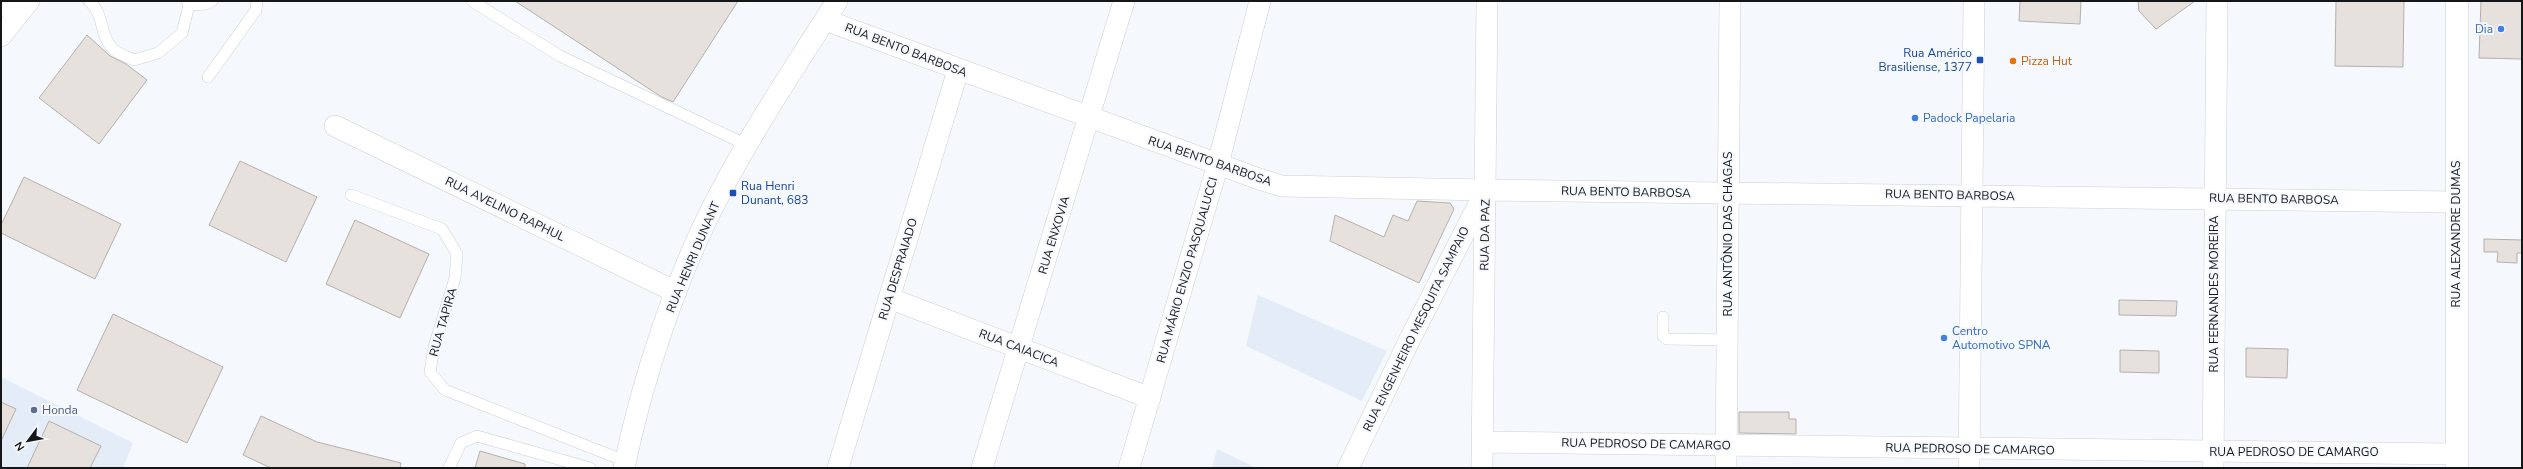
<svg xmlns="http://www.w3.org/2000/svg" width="2523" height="469" viewBox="0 0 2523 469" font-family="'Nunito Sans',sans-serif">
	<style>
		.built { fill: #e4edf7 }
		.building { fill: #e6e1dd; stroke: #b5b0ac }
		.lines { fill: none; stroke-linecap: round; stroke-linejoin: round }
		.service-casing { stroke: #ccd0d5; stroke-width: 12 }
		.minor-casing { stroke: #ccd0d5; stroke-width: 22 }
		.tertiary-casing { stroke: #ccd0d5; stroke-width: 23 }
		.service { stroke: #fff; stroke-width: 11 }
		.minor { stroke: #fff; stroke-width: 21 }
		.tertiary { stroke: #fff; stroke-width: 22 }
		.shop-dot { fill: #3f7fe0; stroke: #f5f9fe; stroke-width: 1.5 }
		.transit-dot { fill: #1a4fb4; stroke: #f5f9fe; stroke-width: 1.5 }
		.food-dot { fill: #e8710a; stroke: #f5f9fe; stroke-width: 1.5 }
		.service-dot { fill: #5c6f8a; stroke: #f5f9fe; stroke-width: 1.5 }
		.labels { text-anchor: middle; stroke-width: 4; stroke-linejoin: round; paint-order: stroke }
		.shop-label { font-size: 12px; fill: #366cbe; stroke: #f5f9fe; text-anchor: start }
		.street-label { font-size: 12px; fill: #151618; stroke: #f5f9fe }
		.transit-label { font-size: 12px; fill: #164399; stroke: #f5f9fe; text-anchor: end }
		.food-label { font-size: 12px; fill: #c56008; stroke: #f5f9fe; text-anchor: start }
		.service-label { font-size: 12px; fill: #4e5e75; stroke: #f5f9fe; text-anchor: start }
	</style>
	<rect width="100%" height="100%" fill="#f5f9fe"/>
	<!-- built -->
	<path class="built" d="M1258 295 1387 351 1362 401 1246 346Z
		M1 377 133 443 123 468H1Z
		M1217 449 1257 468H1212Z"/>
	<!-- building -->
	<path class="building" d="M515 1H738L673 102 660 96Z
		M2020 1H2081L2080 24 2019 21Z
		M2138 1H2195L2156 29 2139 11Z
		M2336 1H2404L2403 67 2335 66Z
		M2481 1H2522V59L2479 58Z
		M87 35 110 56 126 64 147 80 99 144 39 98Z
		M240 161 317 197 286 262 209 225Z
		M24 177 121 224 95 279 1 233V225Z
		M1417 201 1450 203 1454 209 1419 283 1330 241 1335 215 1384 237 1393 215 1408 221Z
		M355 220 429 254 400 318 326 284Z
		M2484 239 2522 240V253H2517V263L2497 262 2498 252H2484Z
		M2119 300 2177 301 2176 316 2119 315Z
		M113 314 223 367 187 443 77 390Z
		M2246 348 2288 349 2287 378 2246 377Z
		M2120 350 2159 351V373L2120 372Z
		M1 402 16 409 1 441Z
		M1739 412H1789V419H1796V434L1739 433Z
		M261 416 317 442 401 463 400 468H271L243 455Z
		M49 421 101 446 90 468H27Z
		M480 451 525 464V468H475Z"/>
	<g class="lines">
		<defs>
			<path id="service" d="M89 1C105 15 99 34 112 48 116 53 128 57 134 60L158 53 182 33 189 5 187 1
				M472 1 560 56 747 145
				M189 5 206 4 212 1
				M208 77 256 10 257 1
				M351 195 442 229 457 254 455 278 434 347 430 372 445 390 625 461
				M1663 317V336L1667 339 1727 340
				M449 468 461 443 477 436 590 468"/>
			<path id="minor" d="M1 6H25
				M825 20 1259 179 1282 186 1486 190 2456 202
				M1 36 29 1
				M335 126 676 292
				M889 298 1150 398
				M1483 442 2457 454
				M624 468C642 380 677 274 719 195 754 128 796 65 837 1
				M838 468 958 70
				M982 468 1124 1
				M1129 468 1218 164 1260 1
				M1348 468 1409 341 1484 194
				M1482 468 1487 1
				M1726 468 1730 1
				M1969 468 1974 1
				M2213 468 2217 1"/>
			<path id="tertiary" d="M2457 468V1"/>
		</defs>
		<!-- service casing -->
		<use href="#service" class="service-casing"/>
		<!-- minor casing -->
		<use href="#minor" class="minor-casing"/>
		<!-- tertiary casing -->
		<use href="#tertiary" class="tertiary-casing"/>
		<!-- service -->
		<use href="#service" class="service"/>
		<!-- minor -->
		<use href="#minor" class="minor"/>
		<!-- tertiary -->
		<use href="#tertiary" class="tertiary"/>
	</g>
	<!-- markers -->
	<g class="shop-dot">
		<circle cx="2501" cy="29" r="4"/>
		<circle cx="1915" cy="118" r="4"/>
		<circle cx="1944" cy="338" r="4"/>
	</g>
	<g class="transit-dot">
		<rect x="1976" y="56" width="8" height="8" rx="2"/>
		<rect x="729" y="189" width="8" height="8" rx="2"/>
	</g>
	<circle class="food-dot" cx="2013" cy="61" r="4"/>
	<circle class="service-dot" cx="34" cy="410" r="4"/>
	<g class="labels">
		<!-- shop labels -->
		<g class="shop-label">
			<text x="2493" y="33" text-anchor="end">Dia</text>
			<text x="1923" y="122">Padock Papelaria</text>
			<text x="1952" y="335">Centro<tspan x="1952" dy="14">Automotivo SPNA</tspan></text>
		</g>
		<!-- street labels -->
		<g class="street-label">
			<text transform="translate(906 50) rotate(21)" y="4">RUA BENTO BARBOSA</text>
			<text transform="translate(1210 161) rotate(19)" y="4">RUA BENTO BARBOSA</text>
			<text transform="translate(1626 192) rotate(1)" y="4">RUA BENTO BARBOSA</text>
			<text transform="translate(1950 195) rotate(1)" y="4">RUA BENTO BARBOSA</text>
			<text transform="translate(2274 199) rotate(1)" y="4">RUA BENTO BARBOSA</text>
			<text transform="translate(505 209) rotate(26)" y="4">RUA AVELINO RAPHUL</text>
			<text transform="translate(1728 234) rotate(-90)" y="4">RUA ANTÔNIO DAS CHAGAS</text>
			<text transform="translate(2456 234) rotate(-90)" y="4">RUA ALEXANDRE DUMAS</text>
			<text transform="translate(1054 235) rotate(-73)" y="4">RUA ENXOVIA</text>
			<text transform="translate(1485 235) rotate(-89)" y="4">RUA DA PAZ</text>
			<text transform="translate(693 257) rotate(-67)" y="4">RUA HENRI DUNANT</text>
			<text transform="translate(898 269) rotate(-73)" y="4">RUA DESPRAIADO</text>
			<text transform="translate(1187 270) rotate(-74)" y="4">RUA MÁRIO ENZIO PASQUALUCCI</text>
			<text transform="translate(2214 294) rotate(-90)" y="4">RUA FERNANDES MOREIRA</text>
			<text transform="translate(443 322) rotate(-74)" y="4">RUA TAPIRA</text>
			<text transform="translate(1416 329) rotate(-64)" y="4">RUA ENGENHEIRO MESQUITA SAMPAIO</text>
			<text transform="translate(1019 348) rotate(21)" y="4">RUA CAIACICA</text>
			<text transform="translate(1646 444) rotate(1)" y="4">RUA PEDROSO DE CAMARGO</text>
			<text transform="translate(1970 449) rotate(1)" y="4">RUA PEDROSO DE CAMARGO</text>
			<text x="2294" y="456">RUA PEDROSO DE CAMARGO</text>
		</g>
		<!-- transit labels -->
		<g class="transit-label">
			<text x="1972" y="57">Rua Américo<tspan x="1972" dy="14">Brasiliense, 1377</tspan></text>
			<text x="741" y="190" text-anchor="start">Rua Henri<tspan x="741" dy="14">Dunant, 683</tspan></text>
		</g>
		<!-- food labels -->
		<g class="food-label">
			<text x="2021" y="65">Pizza Hut</text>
		</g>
		<!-- service labels -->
		<g class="service-label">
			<text x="42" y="414">Honda</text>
		</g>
	</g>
	<!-- border -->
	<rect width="2523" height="469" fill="none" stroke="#151618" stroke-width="4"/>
	<!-- north arrow -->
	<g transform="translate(28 441) rotate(238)" stroke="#f5f9fe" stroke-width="3" paint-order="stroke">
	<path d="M0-3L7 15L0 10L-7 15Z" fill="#151618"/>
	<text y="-6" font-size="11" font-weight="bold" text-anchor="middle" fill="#151618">N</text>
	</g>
</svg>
